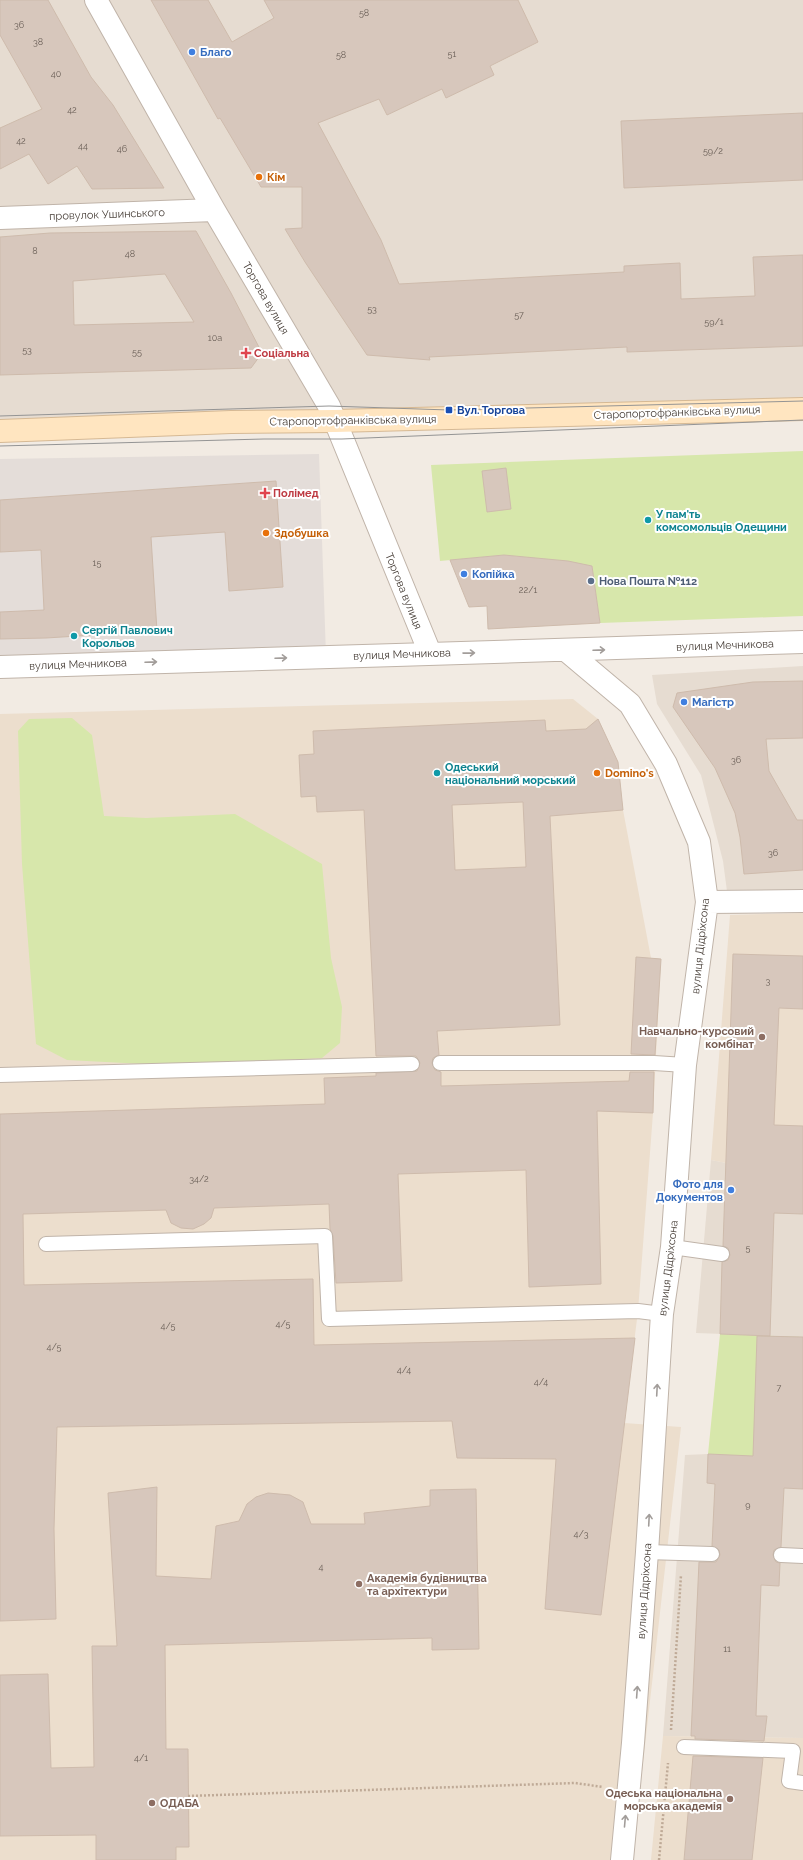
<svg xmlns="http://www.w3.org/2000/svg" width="803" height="1860" viewBox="0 0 803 1860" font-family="Raleway,sans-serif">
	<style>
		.residential { fill: #e6dcd1 }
		.industrial { fill: #e4ddd9 }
		.education { fill: #ecdecd }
		.green { fill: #d7e7ab }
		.building { fill: #d7c7bc; stroke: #cebbac; fill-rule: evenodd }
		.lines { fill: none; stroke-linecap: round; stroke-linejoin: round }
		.service-casing { stroke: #c0b4a9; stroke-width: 16 }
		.minor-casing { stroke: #c0b4a9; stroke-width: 24 }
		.secondary-casing { stroke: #d6b994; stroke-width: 24 }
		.path { stroke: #bfaa97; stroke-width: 2.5; stroke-dasharray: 2 2; stroke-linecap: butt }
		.service { stroke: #fff; stroke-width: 14 }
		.minor { stroke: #fff; stroke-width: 22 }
		.secondary { stroke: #ffe5c0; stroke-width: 22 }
		.tram { stroke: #949494; stroke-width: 1 }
		.oneway { stroke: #a29d9a }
		.shop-dot { fill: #3f7fe0; stroke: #fff; stroke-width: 1.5 }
		.food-dot { fill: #e8710a; stroke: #fff; stroke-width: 1.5 }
		.health-dot { fill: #e0444e; stroke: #fff; stroke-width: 1.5 }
		.transit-dot { fill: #1a4fb4; stroke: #fff; stroke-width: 1.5 }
		.culture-dot { fill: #0f9aa8; stroke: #fff; stroke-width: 1.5 }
		.service-dot { fill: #5c6f8a; stroke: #fff; stroke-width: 1.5 }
		.education-dot { fill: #8d6e63; stroke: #fff; stroke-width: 1.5 }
		.labels { text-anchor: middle; stroke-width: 4; stroke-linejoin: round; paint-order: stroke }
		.number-label { font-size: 9px; fill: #695e56 }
		.shop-label { font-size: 11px; font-weight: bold; fill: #366cbe; stroke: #fff; text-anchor: start }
		.food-label { font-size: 11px; font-weight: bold; fill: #c56008; stroke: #fff; text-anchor: start }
		.street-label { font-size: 11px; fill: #443b34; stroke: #fff }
		.health-label { font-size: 11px; font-weight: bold; fill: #be3a42; stroke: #fff; text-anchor: start }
		.transit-label { font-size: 11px; font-weight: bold; fill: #164399; stroke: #fff; text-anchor: start }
		.culture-label { font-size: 11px; font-weight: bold; fill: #0d838f; stroke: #fff; text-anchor: start }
		.service-label { font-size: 11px; font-weight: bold; fill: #4e5e75; stroke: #fff; text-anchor: start }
		.education-label { font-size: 11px; font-weight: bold; fill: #785e54; stroke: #fff; text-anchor: end }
	</style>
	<rect width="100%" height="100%" fill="#f2ebe3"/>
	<!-- residential -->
	<path class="residential" d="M0 0H95L210 206 0 215Z
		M98 0H803V403L338 417Z
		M213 211 331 418 0 430V219Z
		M803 666V911L730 914 723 861 701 775 657 704 652 675Z
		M711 1160 726 1163 803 1166V1337L696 1333Z
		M708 1454 803 1459V1738L663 1736 685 1455Z"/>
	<!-- industrial -->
	<path class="industrial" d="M319 454 326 655 0 666V459Z"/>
	<!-- education -->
	<path class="education" d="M573 699 598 719 618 762 623 810 651 958 661 959 653 1113 638 1311 624 1423 681 1427 632 1860H0V714Z
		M803 913V1166L726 1163 711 1160 730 915Z
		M663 1736 803 1738V1860H651Z"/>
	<!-- green -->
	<path class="green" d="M803 451V616L600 623 592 566 504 555 440 561 431 465Z
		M72 718 92 735 104 816 146 818 235 814 322 864 331 958 342 1007 340 1043 322 1058 213 1064H144L67 1060 36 1044 22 864 18 731 29 719Z
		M720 1334 803 1337V1459L708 1454Z"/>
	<!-- building -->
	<path class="building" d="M0 0H48L91 77 113 105 164 188 92 189 77 166 48 184 29 154 0 169V128L42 109 0 35Z
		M151 0H208L232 42 274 18 264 0H518L538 42 490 66 494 75 446 98 442 89 387 115 379 99 318 123 381 240 399 284 624 272V266L680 263 681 299 755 296 753 257 803 255V346L627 352V347L429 357 430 360 367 355 305 262 285 229 302 228V187H261L220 118 218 119Z
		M803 113V180L624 188 621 121Z
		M196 231 231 293 262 353 251 368 0 375V237L50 233ZM165 274 194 322 74 325 73 281Z
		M506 468 511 509 487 512 482 471Z
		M276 481 283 587 229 591 225 532 151 537 157 631 46 638 0 639V612L44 610 41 550 0 552V500Z
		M504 555 568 561 592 566 600 623 488 629 487 606 469 607 450 560Z
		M803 681V738L766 739 769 771 797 820H803V870L744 874 740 837 735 813 715 768 673 707 677 693 753 682Z
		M598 719 618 762 623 810 550 816 560 1025 437 1031 439 1055 433 1058 432 1063 435 1070 441 1072V1086L629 1081 630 1072H654L653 1113 597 1111 601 1284 529 1287 526 1170 398 1174 402 1281 336 1283 333 1236 330 1229 329 1204 214 1208 211 1218 204 1224 193 1229 181 1228 171 1223 166 1210 23 1214 24 1285 313 1279 314 1345 635 1338 601 1615 545 1609 556 1459 457 1458 452 1421 57 1427 54 1529 56 1619 0 1621V1114L325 1104 324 1078 376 1076V1073L417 1071 420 1063 416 1056H376L364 810 317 812 316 796 301 797 299 755 314 754 313 731 545 720 546 731 586 729ZM523 802 526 867 455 870 452 805Z
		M733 954 803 956V1009L779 1008 774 1125 803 1126V1214L774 1213 770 1336 720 1334 722 1262 728 1260 730 1255 728 1248 723 1246Z
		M636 957 661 959 655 1055 631 1054Z
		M757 1336 803 1337V1489L784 1488 781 1547 774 1550 773 1555 776 1562 780 1563 779 1586 761 1585 756 1716H767L764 1741 695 1739V1736H691L699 1562H716L720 1555 719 1550 712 1546 715 1484 707 1483 708 1454 753 1456Z
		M157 1487 156 1576 211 1579 216 1526 239 1521 247 1504 256 1497 268 1493 290 1495 303 1502 311 1524H365L364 1513 430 1506V1490L476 1489 479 1649 432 1650V1638L165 1645 166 1749H188L189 1847H176V1860H96V1835L0 1836V1675L48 1674 51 1768 94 1767 92 1646H117L108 1493Z
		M693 1756 763 1758 752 1860H684Z"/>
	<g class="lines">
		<defs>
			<path id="service" d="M440 1063H654L685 1065
				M0 1075 412 1064
				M46 1244 325 1236 329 1319 638 1311 662 1314
				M672 1247 722 1254
				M647 1552 712 1554
				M781 1555 803 1556
				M684 1747 793 1751 789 1781 803 1783"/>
			<path id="minor" d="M96 0 214 210 329 406 430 653
				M0 218 214 210
				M567 651 630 704 666 764 699 842 707 902 685 1065 672 1247 662 1314 647 1552 633 1743 622 1860
				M0 667C268 658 535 652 803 642
				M707 902 803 901"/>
			<path id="secondary" d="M0 431 231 422 335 421 803 409"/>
		</defs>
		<!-- service casing -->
		<use href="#service" class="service-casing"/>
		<!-- minor casing -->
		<use href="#minor" class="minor-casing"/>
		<!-- secondary casing -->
		<use href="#secondary" class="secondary-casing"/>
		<!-- path -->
		<path class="path" d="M671 1730 681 1575
			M188 1796 575 1783 603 1787
			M659 1860 668 1763"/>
		<!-- service -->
		<use href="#service" class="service"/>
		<!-- minor -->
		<use href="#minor" class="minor"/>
		<!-- secondary -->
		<use href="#secondary" class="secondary"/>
		<!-- tram -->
		<path class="tram" d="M0 416 329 406 449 410 803 401
			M0 446 264 439H342L803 420"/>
	</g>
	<!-- one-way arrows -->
	<defs><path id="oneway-shaft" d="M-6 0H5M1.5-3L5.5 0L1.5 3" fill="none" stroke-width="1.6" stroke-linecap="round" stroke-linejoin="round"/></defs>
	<g class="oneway">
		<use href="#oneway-shaft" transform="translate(599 650) rotate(-2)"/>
		<use href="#oneway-shaft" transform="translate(469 653) rotate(-1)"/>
		<use href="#oneway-shaft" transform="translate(281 658) rotate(-2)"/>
		<use href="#oneway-shaft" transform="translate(151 662) rotate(-2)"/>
		<use href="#oneway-shaft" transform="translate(657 1390) rotate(-87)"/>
		<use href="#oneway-shaft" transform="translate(649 1520) rotate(-87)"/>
		<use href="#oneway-shaft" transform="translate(637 1692) rotate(-86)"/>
		<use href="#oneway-shaft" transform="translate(625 1821) rotate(-85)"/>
	</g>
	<!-- markers -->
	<g class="shop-dot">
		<circle cx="192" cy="52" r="4"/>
		<circle cx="464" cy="574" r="4"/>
		<circle cx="684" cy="702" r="4"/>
		<circle cx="731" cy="1190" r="4"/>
	</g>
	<g class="food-dot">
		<circle cx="259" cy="177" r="4"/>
		<circle cx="266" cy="533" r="4"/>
		<circle cx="597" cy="773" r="4"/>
	</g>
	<g class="health-dot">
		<path d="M244 347h4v4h4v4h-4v4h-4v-4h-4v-4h4z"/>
		<path d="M263 487h4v4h4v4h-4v4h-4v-4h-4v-4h4z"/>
	</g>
	<rect class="transit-dot" x="445" y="406" width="8" height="8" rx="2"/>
	<g class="culture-dot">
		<circle cx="648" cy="520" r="4"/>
		<circle cx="74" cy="636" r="4"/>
		<circle cx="437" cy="773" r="4"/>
	</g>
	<circle class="service-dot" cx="591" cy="581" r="4"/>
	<g class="education-dot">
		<circle cx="762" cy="1037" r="4"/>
		<circle cx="359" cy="1584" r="4"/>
		<circle cx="730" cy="1799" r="4"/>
		<circle cx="152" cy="1803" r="4"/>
	</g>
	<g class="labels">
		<!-- number labels -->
		<g class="number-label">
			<text x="364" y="16">58</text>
			<text x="19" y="28">36</text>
			<text x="38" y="45">38</text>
			<text x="452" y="57">51</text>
			<text x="341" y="58">58</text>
			<text x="56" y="77">40</text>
			<text x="72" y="113">42</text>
			<text x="21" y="144">42</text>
			<text x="83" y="149">44</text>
			<text x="122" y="152">46</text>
			<text x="713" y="154">59/2</text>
			<text x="35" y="254">8</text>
			<text x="130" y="257">48</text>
			<text x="372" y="312">53</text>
			<text x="519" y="318">57</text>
			<text x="714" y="325">59/1</text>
			<text x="215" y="341">10а</text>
			<text x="27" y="353">53</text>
			<text x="137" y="355">55</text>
			<text x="97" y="566">15</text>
			<text x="528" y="593">22/1</text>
			<text x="736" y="763">36</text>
			<text x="773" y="856">36</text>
			<text x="768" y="984">3</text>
			<text x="199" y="1182">34/2</text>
			<text x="748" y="1251">5</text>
			<text x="283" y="1327">4/5</text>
			<text x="168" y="1329">4/5</text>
			<text x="54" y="1350">4/5</text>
			<text x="404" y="1373">4/4</text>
			<text x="541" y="1385">4/4</text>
			<text x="779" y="1391">7</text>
			<text x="748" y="1508">9</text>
			<text x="581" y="1537">4/3</text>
			<text x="321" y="1570">4</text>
			<text x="727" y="1652">11</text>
			<text x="141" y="1761">4/1</text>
		</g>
		<!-- shop labels -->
		<g class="shop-label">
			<text x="200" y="56">Благо</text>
			<text x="472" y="578">Копiйка</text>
			<text x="692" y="706">Магiстр</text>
			<text x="723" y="1188" text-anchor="end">Фото для<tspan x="723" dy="13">Документов</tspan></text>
		</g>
		<!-- food labels -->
		<g class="food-label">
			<text x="267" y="181">Кім</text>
			<text x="274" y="537">Здобушка</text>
			<text x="605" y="777">Domino's</text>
		</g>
		<!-- street labels -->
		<g class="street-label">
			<text transform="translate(107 214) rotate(-2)" y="4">провулок Ушинського</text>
			<text transform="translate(266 298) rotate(60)" y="4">Торгова вулиця</text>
			<text transform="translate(677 412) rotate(-2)" y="4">Старопортофранківська вулиця</text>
			<text transform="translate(353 420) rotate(-1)" y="4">Старопортофранківська вулиця</text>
			<text transform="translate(404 591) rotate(68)" y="4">Торгова вулиця</text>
			<text transform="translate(725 645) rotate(-2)" y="4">вулиця Мечникова</text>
			<text transform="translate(402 654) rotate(-2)" y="4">вулиця Мечникова</text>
			<text transform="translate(78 664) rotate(-2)" y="4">вулиця Мечникова</text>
			<text transform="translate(700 946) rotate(-84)" y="4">вулиця Дідріхсона</text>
			<text transform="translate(668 1268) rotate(-83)" y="4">вулиця Дідріхсона</text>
			<text transform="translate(644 1591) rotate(-86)" y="4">вулиця Дідріхсона</text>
		</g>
		<!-- health labels -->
		<g class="health-label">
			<text x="254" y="357">Соціальна</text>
			<text x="273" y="497">Полімед</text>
		</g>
		<!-- transit labels -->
		<g class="transit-label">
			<text x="457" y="414">Вул. Торгова</text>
		</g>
		<!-- culture labels -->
		<g class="culture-label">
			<text x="656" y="518">У пам'ть<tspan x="656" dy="13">комсомольців Одещини</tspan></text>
			<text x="82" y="634">Сергій Павлович<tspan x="82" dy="13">Корольов</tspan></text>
			<text x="445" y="771">Одеський<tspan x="445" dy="13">національний морський</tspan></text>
		</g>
		<!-- service labels -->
		<g class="service-label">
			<text x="599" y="585">Нова Пошта №112</text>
		</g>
		<!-- education labels -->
		<g class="education-label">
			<text x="754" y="1035">Навчально-курсовий<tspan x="754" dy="13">комбінат</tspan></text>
			<text x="367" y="1582" text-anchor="start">Академія будівництва<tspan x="367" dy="13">та архітектури</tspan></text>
			<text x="722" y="1797">Одеська національна<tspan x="722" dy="13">морська академія</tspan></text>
			<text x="160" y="1807" text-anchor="start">ОДАБА</text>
		</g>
	</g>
</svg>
